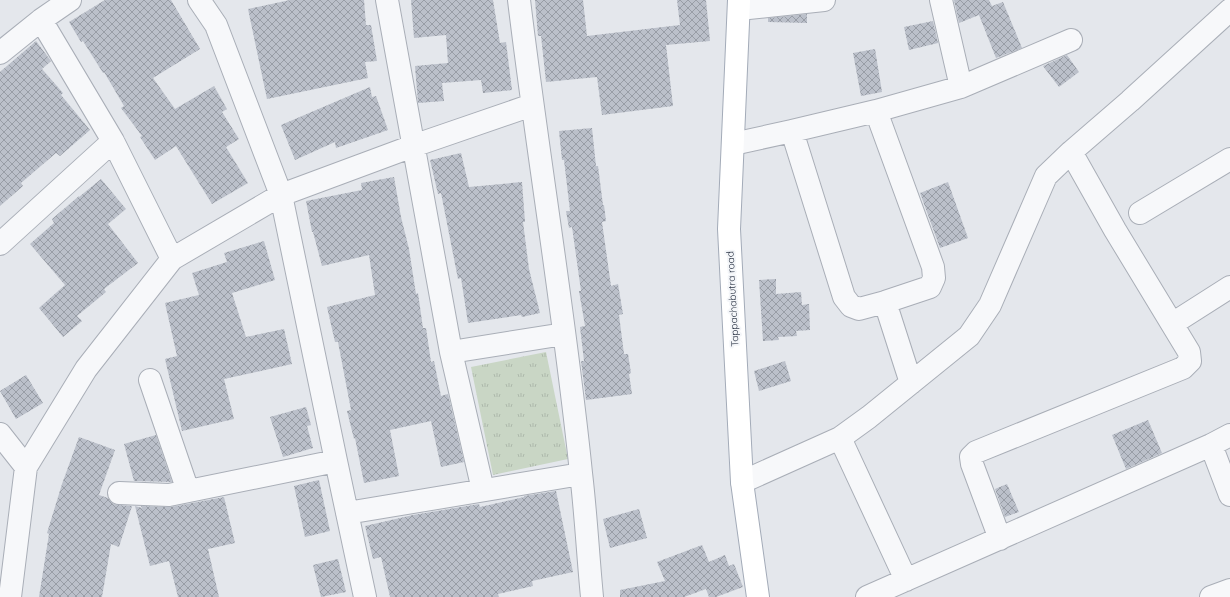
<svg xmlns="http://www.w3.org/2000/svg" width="1230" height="597" viewBox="0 0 1230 597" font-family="Quicksand,sans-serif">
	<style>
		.park { fill: url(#park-tufts) }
		.building { fill: url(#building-cross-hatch) }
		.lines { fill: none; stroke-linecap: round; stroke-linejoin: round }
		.minor-casing { stroke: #a9aeb7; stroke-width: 24 }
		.major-casing { stroke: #a3abb8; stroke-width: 24 }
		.minor { stroke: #f7f8fa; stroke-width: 22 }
		.major { stroke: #fff; stroke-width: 22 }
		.labels { text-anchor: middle; stroke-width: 4; stroke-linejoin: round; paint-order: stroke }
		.street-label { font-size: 10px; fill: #2b3445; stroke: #f4f6f9 }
	</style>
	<defs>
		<pattern id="park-tufts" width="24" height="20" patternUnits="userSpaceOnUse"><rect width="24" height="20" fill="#c9d6c5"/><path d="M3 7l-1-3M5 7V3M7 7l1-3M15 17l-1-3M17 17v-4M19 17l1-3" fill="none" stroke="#adb8ab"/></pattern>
		<pattern id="building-cross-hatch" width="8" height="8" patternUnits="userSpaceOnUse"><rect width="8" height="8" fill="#bbc0ca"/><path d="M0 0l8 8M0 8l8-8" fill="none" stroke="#989da6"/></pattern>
	</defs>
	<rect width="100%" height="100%" fill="#e4e7ec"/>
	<!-- park -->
	<path class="park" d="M546 352 568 459 493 475 471 367Z"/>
	<!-- building -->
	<path class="building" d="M105 0H171L200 49 153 78 175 109 214 86 227 109 222 112 239 139 226 147 248 183 212 204 176 146 155 160 140 137 142 136 121 108 124 106 104 72 103 73 83 41 81 42 69 22Z
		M290 0H364L366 25H371L377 61 365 62 368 78 267 99 248 9Z
		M411 0H493L500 43 506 42 512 90 483 93 481 80 442 83 444 101 418 103 415 66 448 63 446 35 414 38Z
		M535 0H583L587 36 680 25 677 0H706L710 41 666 45 673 106 602 115 597 77 546 82 541 36H538Z
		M954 0H989L992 6 1003 2 1022 48 996 58 979 15 959 23Z
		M807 14V23L768 22V18Z
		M933 21 938 43 909 50 904 27Z
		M36 41 51 61 42 69 63 93 61 95 90 130 60 156 56 153 21 183 23 186 0 206V72Z
		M875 49 882 92 861 96 853 53Z
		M1067 55 1079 72 1059 87 1043 66Z
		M370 87 372 97 376 96 388 130 336 148 335 142 295 160 281 125Z
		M592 128 596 166H598L603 205H604L606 221 602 222 611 286 618 284 623 314 619 315 624 354H628L631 373 629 374 632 394 586 400 581 361H584L580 327 585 326 579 291H581L572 227 569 228 566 211H570L564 160H562L559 131Z
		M461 153 469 187 522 182 525 222H523L529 269 540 313 522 317 521 315 468 323 461 278 458 279 441 193 438 194 430 160Z
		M394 177 401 217 409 249 416 294 418 293 423 328H426L431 362 434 361 441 396 448 394 464 462 441 467 431 421 390 430 399 476 364 483 355 438 354 439 347 411 351 410 338 342H335L327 307 375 295 369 255 322 266 313 232H312L306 201 362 190 361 183Z
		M101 179 126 209 108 224 138 263 104 289 106 292 77 316 82 321 63 337 39 308 65 285 30 244 54 223 52 219 79 196V197Z
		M948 182 968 238 940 248 920 193Z
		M264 241 275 280 232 293 246 337 284 329 292 364 224 379 234 419 182 431 165 359 177 356 165 303 199 295 192 273 227 262 224 253Z
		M776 279V294L801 292 802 305 809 304 810 330 796 331 797 336 778 337 779 340 763 341 759 280Z
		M785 361 791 381 759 391 754 371Z
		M26 375 43 403 16 419 0 391Z
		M306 407 311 425 307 426 313 448 283 457 270 417Z
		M1148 420 1162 453 1126 469 1112 435Z
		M156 435 172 482 134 481 124 444Z
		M79 437 115 450 99 495 108 498 113 504 118 505 132 506 119 547 111 544 102 597H39L49 534 47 533 62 484Z
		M319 480 330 531 305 537 294 486Z
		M1007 484 1019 512 1005 517 995 489Z
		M556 491 573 572 532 581 533 586 498 594 499 597H390L381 557 373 559 365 526 413 515 479 504 480 507 524 497V496Z
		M224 497 235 543 208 549 219 597H178L169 561 150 566 135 506 142 508 141 506 171 507Z
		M639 509 647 538 610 548 603 519Z
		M702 545 709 562 725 555 729 566 734 564 743 587 716 597H709L706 589 684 597H620V590L665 581 657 562Z
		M338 559 346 592 321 597 313 565Z"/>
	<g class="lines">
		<defs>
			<path id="minor" d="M199 0 216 25 281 195 336 461 365 597
				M387 0 451 352 483 490
				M519 0C538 158 565 315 581 473 586 515 588 556 592 597
				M941 0 961 87
				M739 9 824 0
				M41 20 113 141 172 259
				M0 53 41 20 70 0
				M792 131 876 111
				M733 144 792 131 844 297 851 306 859 309 885 302 930 287 934 278 933 267 876 111 961 87 1071 40
				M1071 152 1115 230 1172 324
				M1140 213 1230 159
				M0 244 113 141
				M885 302 911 383
				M451 352 564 334
				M150 380 188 491
				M0 434 26 467
				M840 438 906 580
				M1211 445 1230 495
				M742 482 840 438 869 417 969 336 990 305 1046 176 1071 152 1130 101 1230 10
				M119 493 169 495 336 461
				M347 513 581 474
				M1000 539 972 464 971 457 976 452 1183 368 1190 361 1189 352 1172 324 1230 287
				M10 597 26 467 86 369 172 259 281 195 413 146 532 105
				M867 597 1211 445 1230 435
				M1211 597 1230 590"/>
			<path id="major" d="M739 0 729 229 742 482 758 597"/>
		</defs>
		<!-- minor casing -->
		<use href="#minor" class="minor-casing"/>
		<!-- major casing -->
		<use href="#major" class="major-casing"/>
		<!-- minor -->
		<use href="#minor" class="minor"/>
		<!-- major -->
		<use href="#major" class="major"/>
	</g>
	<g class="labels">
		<!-- street labels -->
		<g class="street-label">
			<text transform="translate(732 299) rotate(-93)" y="4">Tappachabutra road</text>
		</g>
	</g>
</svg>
